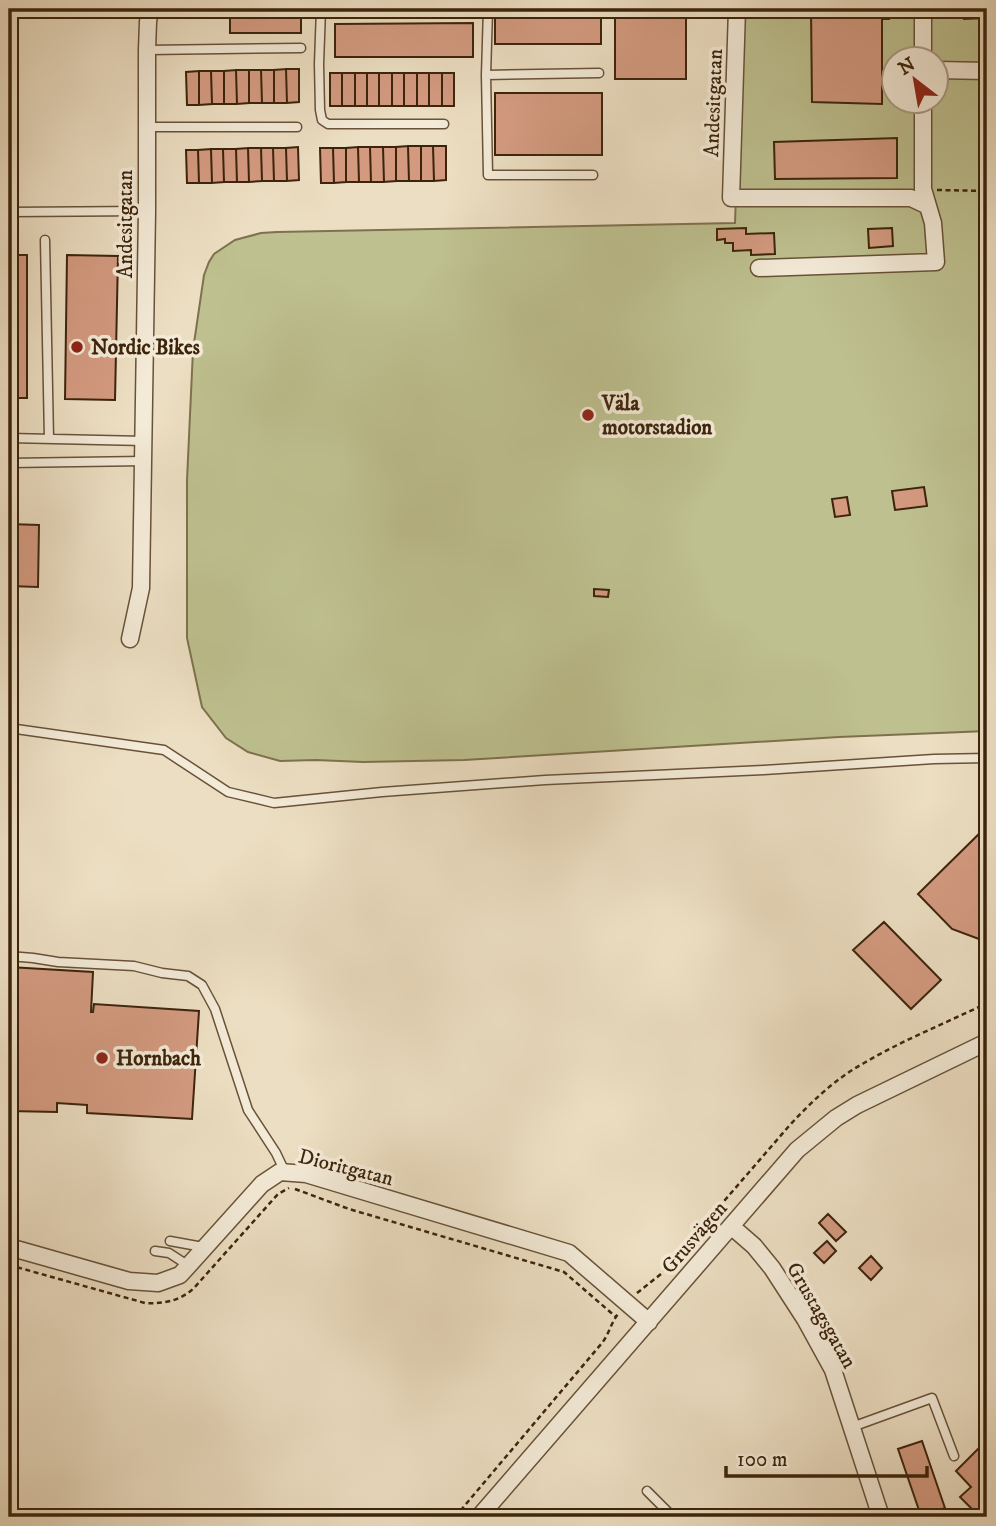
<svg xmlns="http://www.w3.org/2000/svg" width="996" height="1526" viewBox="0 0 996 1526" font-family="'IM FELL DW Pica',serif">
	<style>
		.green { fill: #bec08f; stroke: #7d724d; stroke-width: 2; fill-rule: evenodd }
		.building { fill: #d39a80; stroke: #3c240b; stroke-width: 2 }
		.lines { fill: none; stroke-linecap: round; stroke-linejoin: round }
		.lane-casing { stroke: #685239; stroke-width: 11 }
		.street-casing { stroke: #685239; stroke-width: 19 }
		.path { stroke: #3c240b; stroke-width: 2.5; stroke-dasharray: 5 3.5; stroke-linecap: butt }
		.lane { stroke: #f3ead7; stroke-width: 8 }
		.street { stroke: #f3ead7; stroke-width: 16 }
		.poi-dot { fill: #8f2418; stroke: #f3ead7; stroke-width: 2.5 }
		.labels { text-anchor: middle; stroke-width: 7; stroke-linejoin: round; paint-order: stroke }
		.street-label { font-size: 21px; fill: #3c240b; stroke: #f3ead7 }
		.poi-label { font-size: 21px; font-weight: bold; fill: #3c240b; stroke: #f3ead7; text-anchor: start }
	</style>
	<rect width="100%" height="100%" fill="#ecdec2"/>
	<filter id="stains"><feTurbulence type="fractalNoise" baseFrequency=".00286" numOctaves="4"/><feColorMatrix values="0 0 0 0 .2 0 0 0 0 .09 0 0 0 0 .02 0 0 0 .5 -.17"/></filter>
	<radialGradient id="worn" r=".72"><stop offset=".6" stop-color="#630" stop-opacity="0"/><stop offset="1" stop-color="#630" stop-opacity=".3"/></radialGradient>
	<!-- green -->
	<path class="green" d="M742 9H987V731L839 737 464 760 363 762 316 760 280 761 248 752 226 738 202 707 187 638V480L193 350 204 275 209 262 214 254 235 240 261 233 277 232 735 223ZM894 60H936V102H894Z"/>
	<!-- building -->
	<path class="building" d="M230 9H301V33H230Z
		M495 9H601V44H495Z
		M615 9H686V79H615Z
		M811 9H890L889 19H882V104L812 102Z
		M963 9H987V18L964 19Z
		M473 23V57H335V24Z
		M286 69H299V102L287 103Z
		M286 69 287 103H274V70Z
		M236 70 237 104H224V71Z
		M236 70H249V103L237 104Z
		M249 70H261L262 103H249Z
		M261 70H274V103H262Z
		M199 71V105H187L186 72Z
		M199 71H211L212 104 199 105Z
		M211 71H224V104H212Z
		M330 73H342V106H330Z
		M342 73H355V106H342Z
		M355 73H367V106H355Z
		M367 73H379V106H367Z
		M379 73H392V106H379Z
		M392 73H404V106H392Z
		M404 73H417V106H404Z
		M417 73H429V106H417Z
		M429 73H442V106H429Z
		M442 73H454V106H442Z
		M495 93H602V155H495Z
		M897 138V178L775 179 774 142Z
		M408 146 409 181H396V147Z
		M408 146H421V181H409Z
		M421 146H433L434 181H421Z
		M433 146H446V180L434 181Z
		M298 147 299 180 287 181 286 148Z
		M358 147 359 182H346V148Z
		M358 147H370L371 182H359Z
		M370 147H383L384 182H371Z
		M383 147H396V181L384 182Z
		M248 148 249 182H237L236 149Z
		M248 148H261L262 181 249 182Z
		M261 148H273L274 181H262Z
		M273 148H286L287 181H274Z
		M320 148H333L334 183H321Z
		M333 148H346V182L334 183Z
		M211 149 212 183H199L198 150Z
		M211 149H223L224 182 212 183Z
		M223 149H236L237 182H224Z
		M186 150H198L199 183H187Z
		M746 228V234L774 233 775 254 751 255V250L733 251V243H725V239L717 240V229Z
		M892 228 893 246 869 248 868 229Z
		M9 255H27V398H9Z
		M67 255 118 256 115 400 65 399Z
		M924 487 927 506 895 510 892 491Z
		M847 497 850 515 835 517 832 499Z
		M9 524 39 525 38 587 9 586Z
		M594 589 609 590 608 597 594 596Z
		M987 826V942L952 929 918 894Z
		M884 922 941 980 911 1009 853 950Z
		M9 967 93 972 91 1012H93L94 1004 199 1011 192 1119 87 1113V1105L57 1103V1112L9 1111Z
		M828 1214 846 1232 836 1241 819 1223Z
		M827 1241 836 1251 824 1263 814 1253Z
		M871 1256 882 1268 871 1280 859 1268Z
		M987 1440V1502L976 1513 960 1497 971 1487 956 1471Z
		M922 1441 945 1508 921 1516 898 1449Z"/>
	<g class="lines">
		<defs>
			<path id="lane" d="M321 9 319 64 320 110 322 120 328 124H444
				M488 9 486 75 488 175H593
				M147 50 301 48
				M486 75 599 73
				M147 127H297
				M9 212 147 211
				M45 240 49 439
				M9 438 144 441
				M9 463 144 461
				M9 728 164 750 228 792 274 803 382 792 545 780 764 770 934 759 987 758
				M9 956 33 958 58 962 134 966 162 973 188 976 202 985 215 1009 248 1110 276 1153 285 1172
				M170 1241 203 1247
				M155 1251 169 1253 189 1266
				M852 1427 932 1398 954 1456
				M647 1491 673 1517"/>
			<path id="street" d="M737 9 731 198H911L928 206
				M923 9V60
				M936 70 987 71
				M759 268 936 262 933 223 923 189V102
				M130 639 141 588 147 211V50L148 22 150 9
				M731 1226 754 1246 772 1268 805 1319 833 1370 881 1517
				M9 1247 129 1281 158 1283 180 1275 262 1184 280 1172 306 1174 569 1253 649 1322
				M479 1517 797 1150 836 1118 857 1105 987 1042"/>
		</defs>
		<!-- lane casing -->
		<use href="#lane" class="lane-casing"/>
		<!-- street casing -->
		<use href="#street" class="street-casing"/>
		<!-- path -->
		<path class="path" d="M937 190 987 191
			M295 1189 349 1209 564 1272 616 1317
			M9 1265 145 1303C164 1304 180 1301 194 1288L278 1194 289 1188
			M637 1293 661 1274 789 1126C811 1102 835 1079 864 1063 903 1040 946 1023 987 1003
			M9 1511 27 1517
			M455 1517 602 1343C609 1334 611 1323 618 1314"/>
		<!-- lane -->
		<use href="#lane" class="lane"/>
		<!-- street -->
		<use href="#street" class="street"/>
	</g>
	<!-- markers -->
	<g class="poi-dot">
		<circle cx="77" cy="347" r="7"/>
		<circle cx="588" cy="415" r="7"/>
		<circle cx="102" cy="1058" r="7"/>
	</g>
	<g class="labels">
		<!-- street labels -->
		<g class="street-label">
			<text transform="translate(713 103) rotate(-88)" y="7">Andesitgatan</text>
			<text transform="translate(125 224) rotate(-90)" y="7">Andesitgatan</text>
			<text transform="translate(346 1167) rotate(14)" y="7">Dioritgatan</text>
			<text transform="translate(694 1237) rotate(-49)" y="7">Grusvägen</text>
			<text transform="translate(822 1315) rotate(60)" y="7">Grustagsgatan</text>
		</g>
		<!-- poi labels -->
		<g class="poi-label">
			<text x="91" y="354">Nordic Bikes</text>
			<text x="602" y="410">Väla<tspan x="602" dy="24">motorstadion</tspan></text>
			<text x="116" y="1065">Hornbach</text>
		</g>
	</g>
	<!-- margin -->
	<rect width="996" height="1526" fill="none" stroke="#ecdec2" stroke-width="35"/>
	<rect x="10" y="10" width="975" height="1505" fill="none" stroke="#3c240b" stroke-width="3.5"/>
	<rect x="18" y="18" width="961" height="1491" fill="none" stroke="#3c240b" stroke-width="2"/>
	<!-- north arrow -->
	<g transform="translate(915 80) rotate(329)"><circle r="33" fill="#f3ead7" stroke="#aa9b85" stroke-width="2"/>
	<path d="M0-5L12 26L0 18L-12 26Z" fill="#8f2418"/>
	<text y="-10" font-size="19" font-weight="bold" text-anchor="middle" fill="#3c240b">N</text>
	</g>
	<!-- scale -->
	<path d="M726 1466v10h201v-10" fill="none" stroke="#3c240b" stroke-width="3.5"/>
	<text x="737" y="1466" font-size="21" fill="#3c240b" stroke="#f3ead7" stroke-width="5" paint-order="stroke">100 m</text>
	<rect width="100%" height="100%" filter="url(#stains)"/>
	<rect width="100%" height="100%" fill="url(#worn)"/>
</svg>
